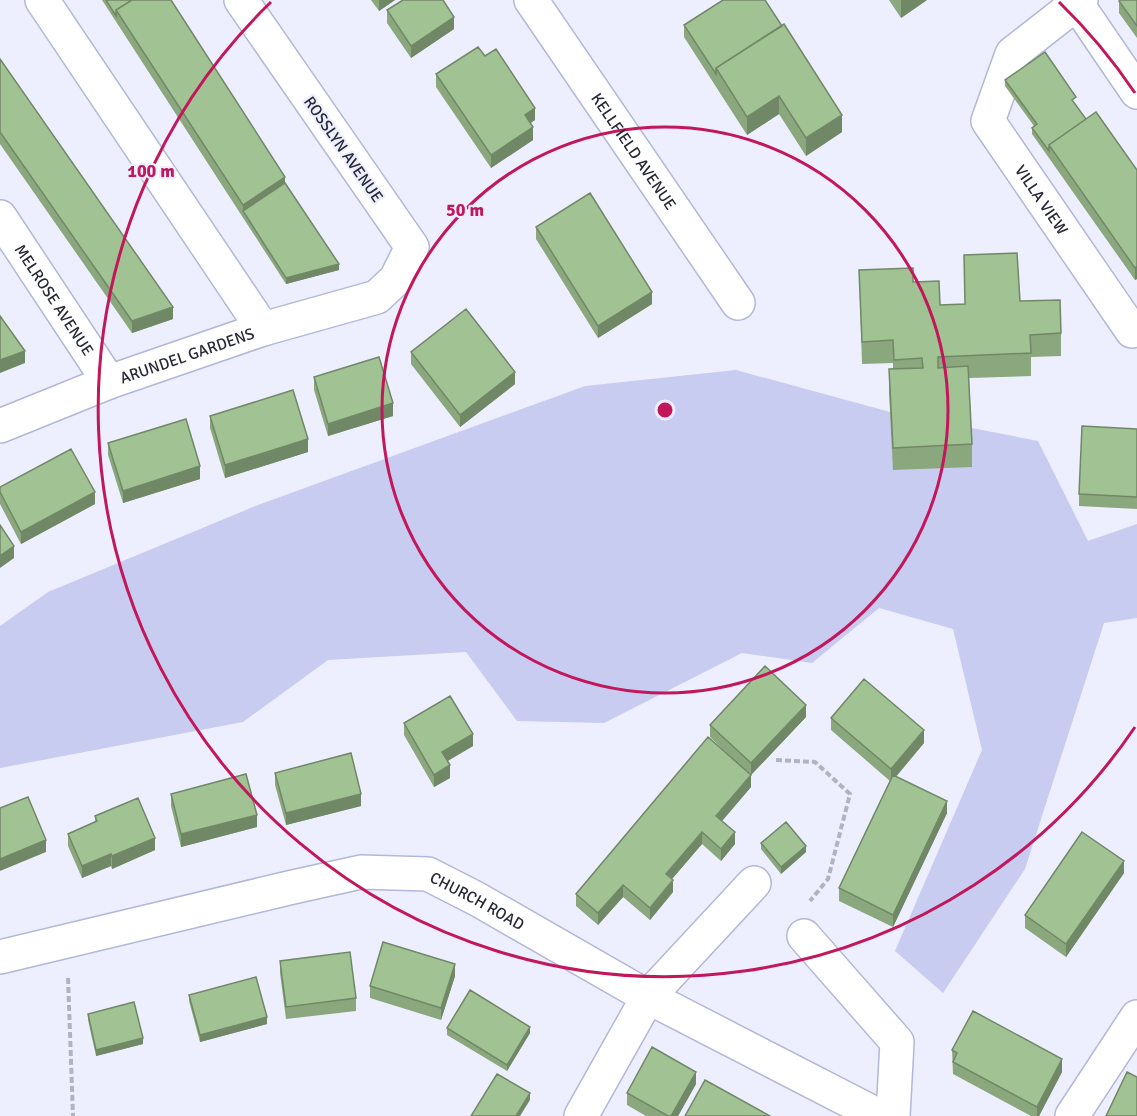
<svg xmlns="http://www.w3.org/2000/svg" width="1137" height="1116" viewBox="0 0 1137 1116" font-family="Signika,sans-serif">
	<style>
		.green { fill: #c8ccf0 }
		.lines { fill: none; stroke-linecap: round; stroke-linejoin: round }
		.minor-casing { stroke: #b3b7da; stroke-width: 36 }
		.path { stroke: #b1b3c2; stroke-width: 4; stroke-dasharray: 6 3; stroke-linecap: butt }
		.minor { stroke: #fff; stroke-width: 33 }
		.wall { fill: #8aa77e }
		.shaded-wall { fill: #718867 }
		.building { fill: #a1c293; stroke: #718867; stroke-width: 1.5 }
		.ring { fill: none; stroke: #c2185b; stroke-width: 3 }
		.labels { text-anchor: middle; stroke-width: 4.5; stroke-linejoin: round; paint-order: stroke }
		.street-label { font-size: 16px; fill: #282937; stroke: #edeffe }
		.centre { fill: #c2185b; stroke: #edeffe; stroke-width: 3 }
		.ring-label { font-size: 18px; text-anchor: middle; font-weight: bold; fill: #c2185b; stroke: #edeffe; stroke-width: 4.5; stroke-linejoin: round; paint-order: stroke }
	</style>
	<rect width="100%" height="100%" fill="#edeffe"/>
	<!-- green -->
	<path class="green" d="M736 370 890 412 1038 441 1088 541 1137 524V618L1104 623 1025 869 943 993 895 951 982 750 953 629 879 608 812 663 742 653 604 723 517 721 466 652 328 660 243 722 0 768V626L48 592 258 505 585 386Z"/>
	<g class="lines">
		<defs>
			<g id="minor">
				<path d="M42 0 263 329"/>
				<path id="s1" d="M531 0 738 303"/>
				<path id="s2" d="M1081 0 1012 54 988 121 1132 331 1137 328"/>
				<path d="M1077 4 1137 92"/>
				<path id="s3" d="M0 217 109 382"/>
				<path id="s4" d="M0 426 109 382 263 329 377 297 396 279 412 247 241 0"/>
				<path d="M804 936 897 1042 893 1116"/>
				<path id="s5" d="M0 957 293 887 361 872 428 874 477 899 648 997 879 1116"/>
				<path d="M581 1116 648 997 754 883"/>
				<path d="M1072 1116 1137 1017"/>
			</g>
		</defs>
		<!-- minor casing -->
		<use href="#minor" class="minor-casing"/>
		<!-- path -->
		<path class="path" d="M776 760 815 762 850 794 828 879 810 901
			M68 978 73 1116"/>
		<!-- minor -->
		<use href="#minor" class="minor"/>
	</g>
	<!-- wall -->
	<path class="wall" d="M102 0H171L339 270 286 284Z
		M371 0H395L379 11Z
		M889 0H927L901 18Z
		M1137 0V38L1119 13V1Z
		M387 10 454 29 411 58 387 23Z
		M684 25 842 132 806 156 779 114 747 135 684 37Z
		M485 56 535 120 530 123 533 140 491 168 436 87V74Z
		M0 59 173 319 132 333 0 144Z
		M1005 80 1076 104H1075L1086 119 1137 170V279L1135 280 1032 134V128L1034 126 1005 86Z
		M536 227 652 304 598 338 536 239Z
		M964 255 1020 301 1061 333V356L1031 357V376L969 378 972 444V467L893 470 889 392V369H893V363L862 364 859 270 913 282 940 305 965 304Z
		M411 352 515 384 460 427 411 364Z
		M314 377 393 416 328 436 314 390Z
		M210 416 308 452 225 478 210 428Z
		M1137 429V509L1079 506V494Z
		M108 443 200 479 123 503 108 455Z
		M0 487 95 504 21 544 0 504Z
		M806 717 751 775V787L722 821 735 844 721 861 702 844 672 879 673 892 650 920 623 897 598 925 576 906V894L738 764 710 737V725Z
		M831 718 924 743 896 777 947 813 893 927 839 901V888L890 781 831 730Z
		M404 723 473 746 448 761 450 778 434 787 404 735Z
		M275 773 361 806 286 825 275 785Z
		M171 794 257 827 181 847 171 806Z
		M95 816 155 850 112 869 111 866 82 878 68 846V834L95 822Z
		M761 843 806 852 781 874 761 849Z
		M1124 873 1066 957 1025 928V915Z
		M280 961 356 998V1011L286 1019 280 973Z
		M455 976 441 1020 370 998V986Z
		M189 995 267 1024 200 1042 189 1001Z
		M88 1014 143 1044 96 1056 88 1020Z
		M447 1028 530 1033 507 1071 447 1035Z
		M952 1050 1062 1072 1039 1116H1031L953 1074Z
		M696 1084 678 1116H646L627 1105V1093Z"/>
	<!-- shaded-wall -->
	<path class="shaded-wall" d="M379 0H395L379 11Z
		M901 0H927L901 18Z
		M454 17V29L411 58V46Z
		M779 96V114L747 135V117Z
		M535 108V120L525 127V115Z
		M842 115V132L806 156V138Z
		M533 127V140L491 168V155Z
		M285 177V190L243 211V205Z
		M339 264V270L286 284V278Z
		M1137 266V279L1135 280V268Z
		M652 292V304L598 338V326Z
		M173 307V319L132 333V321Z
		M25 351V363L0 373V360Z
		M515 372V384L460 427V415Z
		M393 403V416L328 436V424Z
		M308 439V452L225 478V465Z
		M200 466V479L123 503V491Z
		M95 492V504L21 544V532Z
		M14 546V558L0 568V556Z
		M806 705V717L751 775V787L716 828V816L751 775V763Z
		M924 730V743L891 782V769Z
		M473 734V746L442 764V752Z
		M450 765V778L434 787V775Z
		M361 794V806L286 825V813Z
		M947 801V813L893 927V915Z
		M257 815V827L181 847V834Z
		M702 832V844L666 886V874Z
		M735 832V844L721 861V849Z
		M155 838V850L112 869V856Z
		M46 840V852L0 871V859Z
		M806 846V852L781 874V867Z
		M111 854V866L82 878V866Z
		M1124 861V873L1066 957V944Z
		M673 880V892L650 920V908Z
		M623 885V897L598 925V913Z
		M455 964V976L441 1020V1008Z
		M267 1017V1024L200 1042V1035Z
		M530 1027V1033L507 1071V1065Z
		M143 1038V1044L96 1056V1050Z
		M1062 1059V1072L1039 1116H1037V1107Z
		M696 1072V1084L678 1116H671Z
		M530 1093V1100L520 1116H516Z"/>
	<!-- building -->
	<path class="building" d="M106 0H132L116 10V16Z
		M132 0H171L285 177 243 205 116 10Z
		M403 0H443L454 17 411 46 387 10Z
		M723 0H765L782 26 716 68V74L684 25Z
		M1120 0H1137V26L1119 1Z
		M784 24 842 115 806 138 779 96 747 117 716 68Z
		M478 47 485 56 496 49 535 108 525 115 533 127 491 155 436 74Z
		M1045 52 1076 97 1072 100 1086 119 1049 145V151L1032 128 1037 124 1005 80Z
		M0 59 173 307 132 321 0 132Z
		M1096 112 1137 170V266L1135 268 1049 145Z
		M285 183 339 264 286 278 243 211Z
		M590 193 652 292 598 326 536 227Z
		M1017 253 1020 301 1060 300 1061 333 1030 335 1031 353 938 357V368L968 366 972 444 893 448 889 369 923 368 922 358 894 360 893 340 862 342 859 270 913 268V282L939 281 940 305 965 304 964 255Z
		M466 309 515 372 460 415 411 352Z
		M0 316 25 351 0 360Z
		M379 357 393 403 328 424 314 377Z
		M293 390 308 439 225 465 210 416Z
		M186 419 200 466 123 491 108 443Z
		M1082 426 1137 429V497L1079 494Z
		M71 449 95 492 21 532 0 492V487Z
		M0 525 14 546 0 556Z
		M765 666 806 705 751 763 710 725Z
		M864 679 924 730 891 769 831 718Z
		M450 696 473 734 442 752 450 765 434 775 404 723Z
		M708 737 751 775 716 816 735 832 721 849 702 832 666 874 673 880 650 908 623 885 598 913 576 894Z
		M351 753 361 794 286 813 275 773Z
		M246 774 257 815 181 834 171 794Z
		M893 775 947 801 893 915 839 888Z
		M28 797 46 840 0 859V808Z
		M138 798 155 838 112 856 111 854 82 866 68 834 97 821 95 816Z
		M786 822 806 846 781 867 761 843Z
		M1082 832 1124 861 1066 944 1025 915Z
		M383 942 455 964 441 1008 370 986Z
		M350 952 356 998 286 1007 280 961Z
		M256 977 267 1017 200 1035 189 995Z
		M470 990 530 1027 507 1065 447 1028Z
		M134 1002 143 1038 96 1050 88 1014Z
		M973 1011 1062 1059 1037 1107 953 1062 957 1053 952 1050Z
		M652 1047 696 1072 671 1116H668L627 1093Z
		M1127 1072 1137 1077V1116H1106Z
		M497 1074 530 1093 516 1116H471Z
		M705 1080 770 1116H685Z"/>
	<!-- distance rings -->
	<g class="ring">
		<circle cx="665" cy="410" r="283"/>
		<path d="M1135 727A567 567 0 1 1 271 2M1059 2A567 567 0 0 1 1135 93"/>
	</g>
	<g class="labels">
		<!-- street labels -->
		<g class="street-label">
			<text transform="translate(344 149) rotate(55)" y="6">ROSSLYN AVENUE</text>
			<text dy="6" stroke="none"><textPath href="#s1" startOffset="183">KELLFIELD AVENUE</textPath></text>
			<text dy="6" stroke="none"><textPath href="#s2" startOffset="254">VILLA VIEW</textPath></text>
			<text dy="6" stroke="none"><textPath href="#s3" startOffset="99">MELROSE AVENUE</textPath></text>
			<text dy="6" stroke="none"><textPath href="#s4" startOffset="200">ARUNDEL GARDENS</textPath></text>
			<text dy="6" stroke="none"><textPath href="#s5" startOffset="494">CHURCH ROAD</textPath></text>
		</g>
	</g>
	<circle cx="665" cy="410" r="9" class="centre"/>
	<g class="ring-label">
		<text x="151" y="177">100 m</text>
		<text x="465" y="216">50 m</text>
	</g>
</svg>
